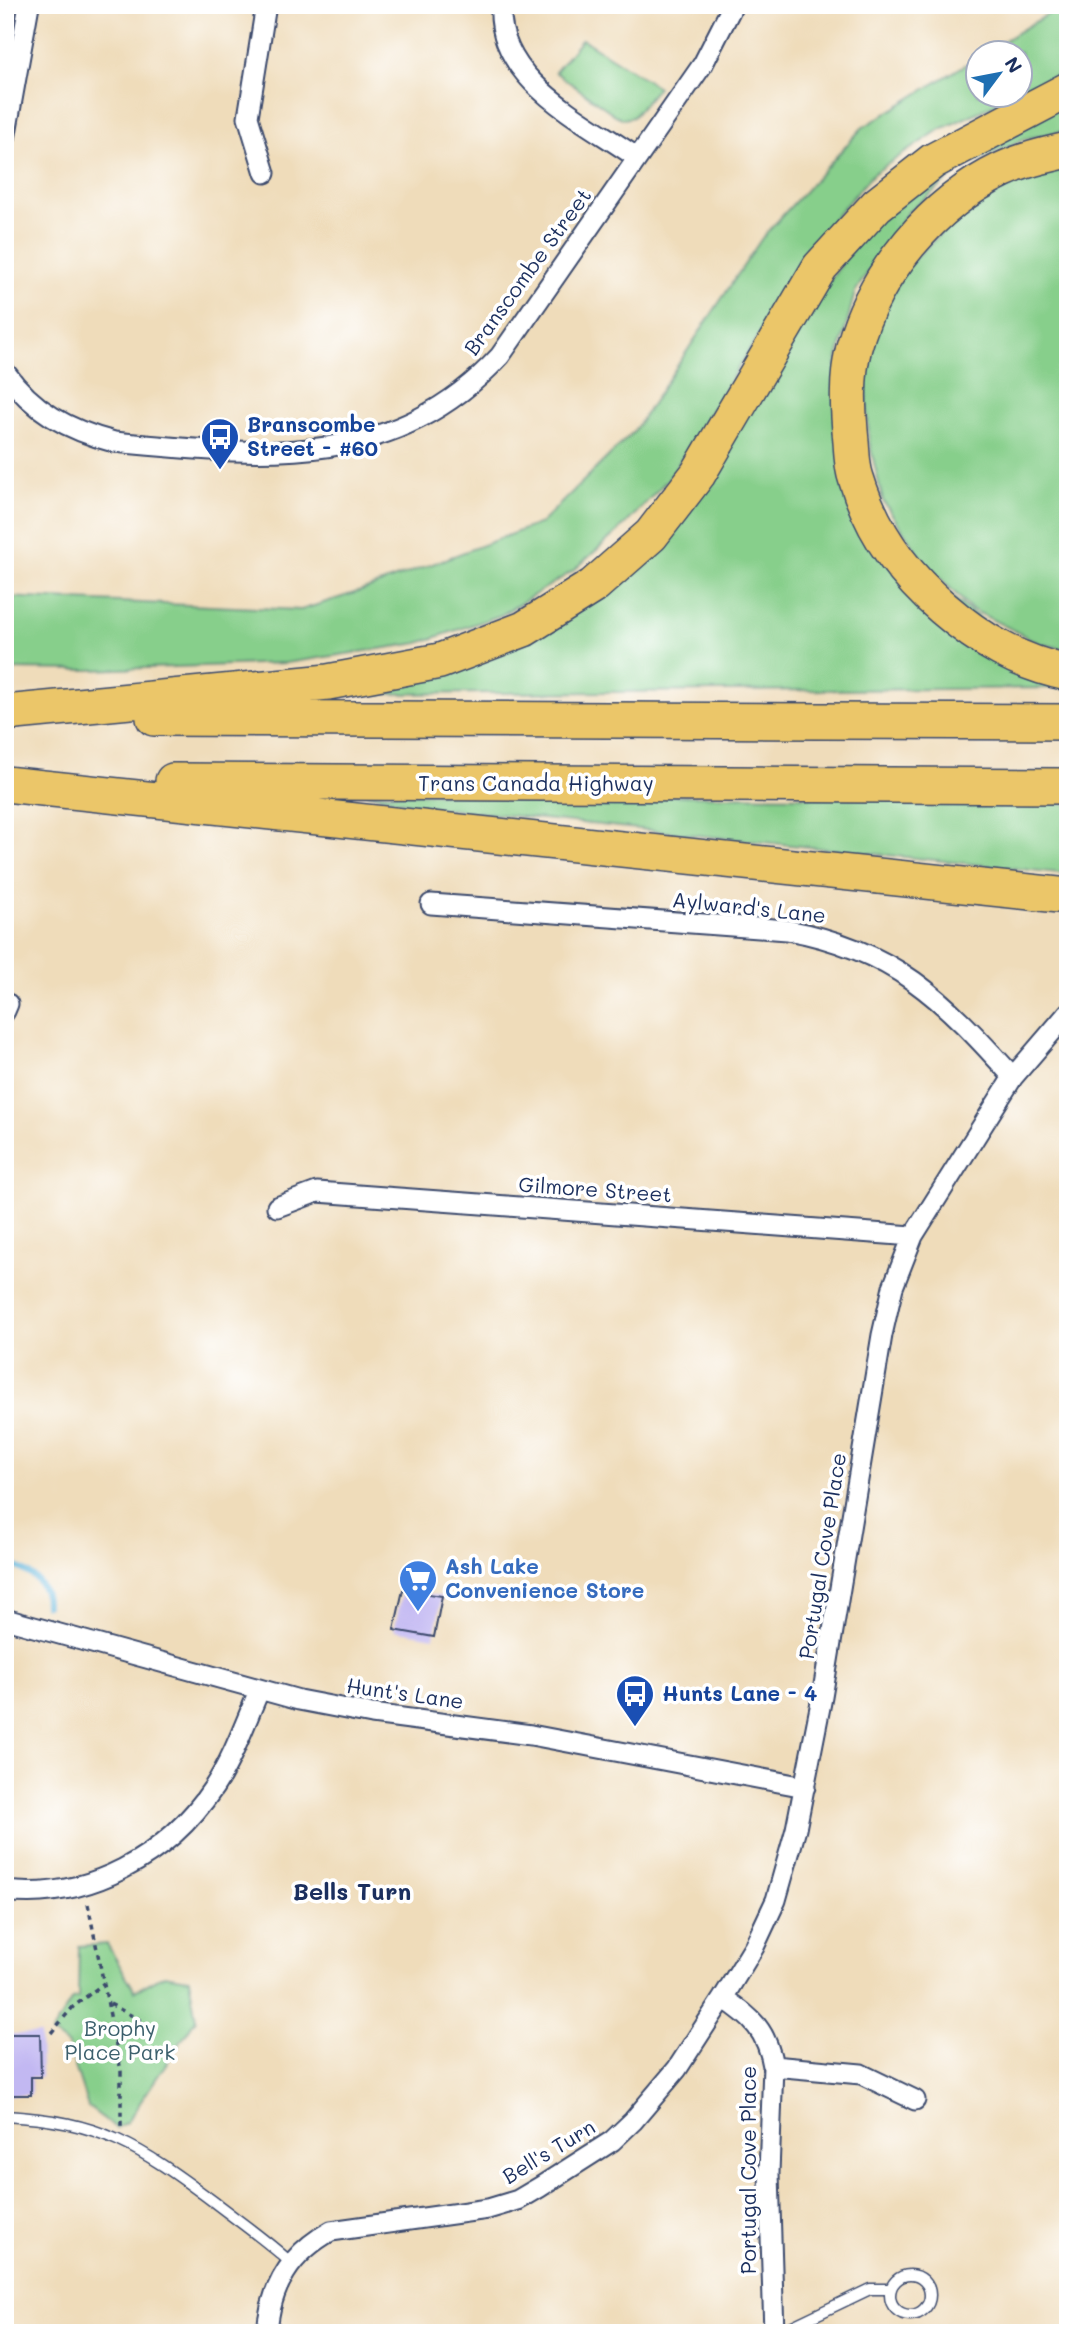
<svg xmlns="http://www.w3.org/2000/svg" width="1073" height="2338" viewBox="0 0 1073 2338" font-family="Mali,sans-serif">
	<style>
		.green { fill: #87cf8b; stroke: #517f74; stroke-width: 2 }
		.lines { fill: none; stroke-linecap: round; stroke-linejoin: round }
		.stream { stroke: #5bb2d8; stroke-width: 6 }
		.building { fill: #c2b8f2 }
		.service-casing { stroke: #3b496c; stroke-width: 13 }
		.minor-casing { stroke: #3b496c; stroke-width: 23 }
		.motorway-casing { stroke: #3b496c; stroke-width: 38 }
		.path { stroke: #3b496c; stroke-width: 3.5; stroke-dasharray: 5 5; stroke-linecap: butt }
		.service { stroke: #fff; stroke-width: 10 }
		.minor { stroke: #fff; stroke-width: 19 }
		.motorway { stroke: #ebc669; stroke-width: 35 }
		.labels { text-anchor: middle; stroke-width: 7; stroke-linejoin: round; paint-order: stroke }
		.street-label { font-size: 21px; fill: #1b2f5e; stroke: #fff }
		.transit-label { font-size: 21px; font-weight: bold; fill: #164399; stroke: #fff; text-anchor: start }
		.shop-label { font-size: 21px; font-weight: bold; fill: #366cbe; stroke: #fff; text-anchor: start }
		.park-label { font-size: 21px; fill: #3b5f6c; stroke: #fff }
		.quarter-label { font-size: 24px; font-weight: bold; fill: #1b2f5e; stroke: #fff }
	</style>
	<rect width="100%" height="100%" fill="#fff"/>
	<filter id="ink" filterUnits="userSpaceOnUse"><feTurbulence type="fractalNoise" baseFrequency=".0143" numOctaves="2"/><feDisplacementMap in="SourceGraphic" scale="14" xChannelSelector="R" yChannelSelector="G"/><feConvolveMatrix kernelMatrix="1 2 1 2 8 2 1 2 1" color-interpolation-filters="sRGB"/></filter>
	<filter id="wash" filterUnits="userSpaceOnUse"><feTurbulence type="fractalNoise" baseFrequency=".00686" numOctaves="4" result="noise"/><feDisplacementMap in="SourceGraphic" scale="28" xChannelSelector="R" yChannelSelector="G"/><feGaussianBlur stdDeviation="1.57" result="paint"/><feColorMatrix in="noise" values="0 0 0 0 0 0 0 0 0 0 0 0 0 0 0 0 0 1.4 0 .05"/><feComposite in="paint" operator="in"/></filter>
	<g filter="url(#wash)">
		<rect width="100%" height="100%" fill="#efdcba"/>
		<!-- green -->
		<path class="green" d="M1063 5H1068V70L1021 92 1020 52H985Z
			M582 39 658 87 633 117 624 119 615 115 555 72Z
			M978 57V94L1015 95 939 130 873 174 826 227 670 477 625 525 573 571 501 615 419 643 286 663 89 670 5 669V597L301 610 361 591 541 523 634 431 762 238 862 128Z
			M1068 102V130L1024 139 964 167 907 213 855 292 836 365 868 531 1068 688 374 694 450 673 581 608 802 320 879 211Z
			M1068 157V650L1039 643 971 609 925 563 883 501 869 441 866 380 879 318 908 265 976 199Z
			M365 793 824 797 1068 804V874L419 806Z
			M107 1944 135 1991 164 1975 189 1979 196 2019 127 2122 116 2128 88 2107 68 2045 51 2033 72 1999 78 1998 79 1946Z"/>
		<g class="lines">
			<!-- stream -->
			<path class="stream" d="M5 1562C26 1570 47 1580 46 1605"/>
		</g>
		<g id="blocks">
			<!-- building -->
			<path class="building" d="M403 1590 442 1596 434 1637 394 1630Z
				M5 2034H40L41 2077H31V2095H8V2102L5 2103Z"/>
		</g>
	</g>
	<g filter="url(#ink)">
		<use href="#blocks" fill-opacity="0" stroke="#3b496c" stroke-width="2"/>
		<g class="lines">
			<defs>
				<path id="service" d="M5 2116C101 2121 139 2146 214 2202 240 2222 266 2240 290 2262
					M890 2295a20 20 0 1 1 40 0a20 20 0 1 1-40 0Z
					M778 2333 870 2289H891"/>
				<path id="minor" d="M501 5C496 81 584 120 636 157
					M5 139 29 5
					M265 173 248 117 266 5
					M5 372C33 411 68 430 114 442 258 455 392 473 500 356L703 64 733 5
					M431 904 787 930C894 949 943 999 1013 1077
					M5 1011 8 1004
					M277 1207 317 1192 913 1236
					M5 1619 299 1700 372 1714 531 1735 805 1787
					M5 1891C88 1901 168 1856 214 1787 233 1758 245 1723 259 1691
					M723 1998C752 2017 767 2031 773 2066L769 2173 774 2333
					M773 2066 861 2074 915 2100
					M267 2333C270 2286 291 2253 331 2231L488 2209 518 2200 540 2187 612 2141 633 2121 677 2069 723 1998 754 1947 776 1900 796 1829 822 1697 882 1335 893 1287 913 1236 1013 1077 1068 1013"/>
				<path id="motorway" d="M1068 150C1046 155 1023 160 1002 170 933 203 874 273 854 347 846 377 848 411 851 442 852 454 852 467 856 478 872 531 902 573 943 608 980 640 1019 663 1068 673
					M5 713 328 682 440 661 524 629 593 586 651 535 698 474 820 267 877 205 933 161 1068 90
					M154 718 1068 722
					M173 781 1068 786
					M5 784 1068 896"/>
			</defs>
			<!-- service casing -->
			<use href="#service" class="service-casing"/>
			<!-- minor casing -->
			<use href="#minor" class="minor-casing"/>
			<!-- motorway casing -->
			<use href="#motorway" class="motorway-casing"/>
			<!-- path -->
			<path class="path" d="M88 1904 121 2071V2126
				M110 2004 153 2027 152 2032
				M51 2033 73 2007 104 1983"/>
			<!-- service -->
			<use href="#service" class="service"/>
			<!-- minor -->
			<use href="#minor" class="minor"/>
			<!-- motorway -->
			<use href="#motorway" class="motorway"/>
		</g>
	</g>
	<!-- icons -->
	<defs>
		<symbol id="bus-pin" viewBox="-11 -11 22 30"><path d="M0 17L-7.5 6A9.5 9.5 0 1 1 7.5 6Z" fill="#1a4fb4" stroke="#fff"/><path d="M-5-6H5V4H4V6H2V4H-2V6H-4V4H-5ZM-3.5-4V0h7V-4ZM-3.5 1.2v1.5H-2V1.2ZM2 1.2v1.5H3.5V1.2Z" fill="#fff"/></symbol>
		<symbol id="supermarket-pin" viewBox="-11 -11 22 30"><path d="M0 17L-7.5 6A9.5 9.5 0 1 1 7.5 6Z" fill="#3f7fe0" stroke="#fff"/><path d="M-6-5.5h2.5l.6 2H6L4.5 2H-2.5L-4.4-4H-6ZM-1.5 3.2a1.3 1.3 0 1 0 .1 0ZM3 3.2a1.3 1.3 0 1 0 .1 0Z" fill="#fff"/></symbol>
	</defs>
	<g fill-rule="evenodd">
		<use href="#bus-pin" x="198" y="415" width="44" height="60"/>
		<use href="#supermarket-pin" x="396" y="1557" width="44" height="60"/>
		<use href="#bus-pin" x="613" y="1672" width="44" height="60"/>
	</g>
	<g class="labels">
		<!-- street labels -->
		<g class="street-label">
			<text transform="translate(528 272) rotate(-54)" y="7">Branscombe Street</text>
			<text x="536" y="791">Trans Canada Highway</text>
			<text transform="translate(749 908) rotate(6)" y="7">Aylward's Lane</text>
			<text transform="translate(595 1190) rotate(4)" y="7">Gilmore Street</text>
			<text transform="translate(823 1556) rotate(-81)" y="7">Portugal Cove Place</text>
			<text transform="translate(405 1694) rotate(8)" y="7">Hunt's Lane</text>
			<text transform="translate(549 2152) rotate(-31)" y="7">Bell's Turn</text>
			<text transform="translate(749 2170) rotate(-90)" y="7">Portugal Cove Place</text>
		</g>
		<!-- transit labels -->
		<g class="transit-label">
			<text x="247" y="432">Branscombe<tspan x="247" dy="24">Street - #60</tspan></text>
			<text x="662" y="1701">Hunts Lane - 4</text>
		</g>
		<!-- shop labels -->
		<g class="shop-label">
			<text x="445" y="1574">Ash Lake<tspan x="445" dy="24">Convenience Store</tspan></text>
		</g>
		<!-- park labels -->
		<g class="park-label">
			<text x="120" y="2036">Brophy<tspan x="120" dy="24">Place Park</tspan></text>
		</g>
		<!-- quarter labels -->
		<g class="quarter-label">
			<text x="352" y="1900">Bells Turn</text>
		</g>
	</g>
	<!-- margin -->
	<rect width="1073" height="2338" fill="none" stroke="#fff" stroke-width="28"/>
	<!-- north arrow -->
	<g transform="translate(999 74) rotate(58)"><circle r="33" fill="#ffffff" stroke="#a4acbf" stroke-width="2"/>
	<path d="M0-5L12 26L0 18L-12 26Z" fill="#1f6fb2"/>
	<text y="-10" font-size="19" font-weight="bold" text-anchor="middle" fill="#1b2f5e">N</text>
	</g>
</svg>
